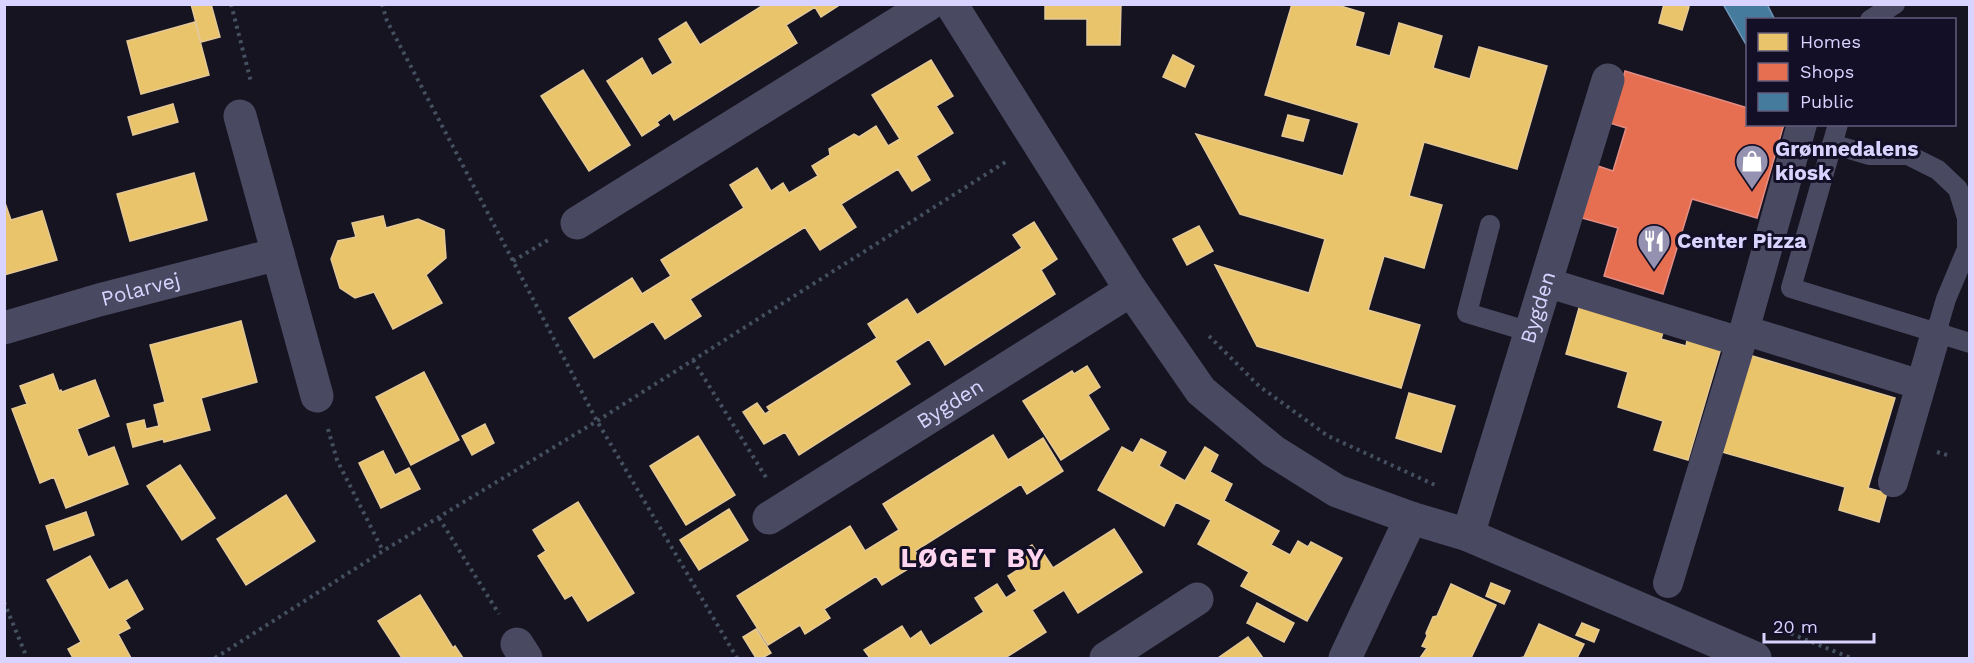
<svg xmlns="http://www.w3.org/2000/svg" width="1974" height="663" viewBox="0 0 1974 663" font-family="'Work Sans',sans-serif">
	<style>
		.homes { fill: #e9c46a; stroke: #e4c997; stroke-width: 1.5 }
		.shops { fill: #e76f51; stroke: #e38d85; stroke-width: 1.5 }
		.public { fill: #457b9d; stroke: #7196ba; stroke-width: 1.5 }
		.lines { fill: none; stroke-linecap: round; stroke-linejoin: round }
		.path { stroke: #44505f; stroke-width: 4; stroke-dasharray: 3 4.5; stroke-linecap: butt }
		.service { stroke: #4a4962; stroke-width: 20 }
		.pedestrian { stroke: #4a4962; stroke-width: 30 }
		.minor { stroke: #4a4962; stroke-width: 33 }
		.labels { text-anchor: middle; stroke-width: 6; stroke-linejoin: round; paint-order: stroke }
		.poi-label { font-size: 21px; font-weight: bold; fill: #d9d4ff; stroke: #130f26; text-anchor: start }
		.street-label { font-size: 21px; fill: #d9d4ff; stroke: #130f26 }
		.district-label { font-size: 27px; font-weight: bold; letter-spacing: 1.5px; fill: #ffd6f0; stroke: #130f26 }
	</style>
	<rect width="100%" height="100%" fill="#161421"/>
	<!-- homes -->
	<path class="homes" d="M191 4H211L220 37 201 42Z
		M765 4H841L821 17 815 7 786 25 797 43 674 120 670 113 657 122 659 125 642 136 607 81 642 58 652 76 673 63 659 39 686 22 700 45Z
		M1045 4H1121L1120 45H1087V19H1045Z
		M1292 4H1334L1364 13 1355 46 1390 56 1399 23 1442 36 1433 68 1470 79 1479 47 1547 66 1517 169 1424 142 1409 196 1442 205 1424 268 1384 256 1368 310 1420 325 1401 388 1257 346 1215 265 1309 293 1325 239 1240 214 1196 134 1343 176 1359 123 1265 95Z
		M1664 4H1681L1689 7 1682 30 1659 23Z
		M195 22 209 75 141 94 127 41Z
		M1173 55 1194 66 1185 87 1163 77Z
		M931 60 953 96 936 106 953 133 916 156 930 180 912 191 898 169 841 204 856 227 820 250 805 227 690 299 701 316 665 339 653 321 594 358 569 318 632 278 642 294 671 276 661 260 744 208 730 185 757 168 771 191 783 183 789 193 818 176 812 166 830 155 829 149 854 134 859 137 876 126 888 146 900 139 872 95Z
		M583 70 630 145 589 171 541 96Z
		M173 104 178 122 133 135 128 117Z
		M1288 115 1309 120 1303 141 1282 136Z
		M194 173 207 220 130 241 117 194Z
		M4 200 11 220 42 211 57 260 4 275Z
		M383 216 386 228 418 219 444 230 446 258 426 275 442 303 393 329 374 292 355 298 340 288 331 259 338 241 356 237 352 223Z
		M1034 222 1057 259 1041 270 1055 294 945 365 929 339 895 361 910 384 799 455 785 432 764 444 743 412 757 403 765 414 770 411 767 407 877 338 868 324 907 299 917 315 1022 248 1013 235Z
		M1199 226 1213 251 1187 265 1173 239Z
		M1581 301 1665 326 1661 339 1686 346 1688 334 1722 345 1688 460 1654 450 1663 421 1618 407 1628 372 1566 354Z
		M241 321 257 382 201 398 210 430 164 442 163 439 133 447 127 424 144 420 146 429 159 426 154 405 165 402 150 345Z
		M1749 355 1895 398 1868 488 1887 493 1879 522 1839 510 1845 487 1722 452Z
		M1087 366 1100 387 1088 395 1109 429 1061 460 1023 401 1072 371 1074 374Z
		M424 372 459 440 411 465 376 397Z
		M53 374 59 391 61 390 62 392 95 380 109 416 77 429 88 457 114 447 128 484 66 508 54 477 40 483 12 409 27 404 20 386Z
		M1409 393 1455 406 1441 452 1396 438Z
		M485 424 494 443 472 455 462 436Z
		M993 435 1008 460 1043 438 1063 471 1027 494 1021 484 915 551 921 561 882 585 876 576 824 609 830 618 805 634 800 625 768 645 737 596 850 526 865 551 899 530 883 504Z
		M698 436 735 495 686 525 650 466Z
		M1141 439 1166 452 1159 466 1185 481 1205 447 1218 455 1210 472 1232 484 1224 501 1279 531 1271 545 1290 555 1298 541 1308 547 1311 542 1342 558 1307 621 1241 586 1249 572 1198 544 1211 520 1176 502 1164 526 1098 490 1122 447 1133 453Z
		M383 451 395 475 409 468 420 489 381 508 359 463Z
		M180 465 215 518 182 540 147 486Z
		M286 495 315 541 246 585 217 539Z
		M578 502 634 593 588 621 572 595 565 599 538 556 546 551 533 530Z
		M729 509 748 540 699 570 680 540Z
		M86 512 94 535 54 550 46 526Z
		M1114 529 1142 572 1078 613 1064 590 1032 610 1046 632 1005 658H870L864 650 902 626 910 639 921 631 930 646 984 612 975 598 997 584 1006 598 1017 591 1008 576 1025 565 1017 554 1032 545 1040 557 1044 554 1053 568Z
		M90 556 109 590 127 580 143 609 125 620 130 628 118 634 131 658H73L68 649 81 642 47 580Z
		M1491 583 1510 591 1504 604 1486 596Z
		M1451 584 1496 605 1471 658H1420L1427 648 1422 646 1427 636 1426 633 1433 617 1437 616Z
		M420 595 453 648 455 646 463 658H402L378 621Z
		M1257 603 1294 623 1284 642 1247 623Z
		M1582 623 1599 630 1594 642 1576 635Z
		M1539 624 1584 644 1577 658H1519L1524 657Z
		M756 629 771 653 762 658H756L743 637Z
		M1248 637 1263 658H1218Z"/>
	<!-- shops -->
	<path class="shops" d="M1625 71 1748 108V124H1784L1757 218 1692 199 1663 294 1604 276 1618 228 1582 218 1598 166 1613 171 1626 128 1610 123Z"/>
	<!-- public -->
	<path class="public" d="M1723 4H1767L1775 20H1748V48Z"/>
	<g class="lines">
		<!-- path -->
		<path class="path" d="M231 4 251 82
			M382 4 387 21 597 421 737 658
			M513 261 548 240
			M1209 336 1259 386 1328 436 1435 485
			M693 360 767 479
			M328 429 337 460 383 551
			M1937 452 1947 455
			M439 518 499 614
			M4 602 27 658
			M1777 628 1851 658
			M215 658 383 551 597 421 1007 161"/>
		<!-- service -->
		<path class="service" d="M1870 20 1895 4
			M1838 124 1791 288 1970 343
			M1832 144 1869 155H1908L1938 170 1958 189 1967 218V249L1946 299 1936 333
			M1490 225 1467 313 1530 332"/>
		<!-- pedestrian -->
		<path class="pedestrian" d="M1545 282 1741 342
			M1744 330 1921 385
			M1893 482 1936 333
			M1668 583 1741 342 1802 124"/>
		<!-- minor -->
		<g class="minor">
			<path d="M951 4 1131 290 1201 391 1273 451 1337 491 1411 518 1468 535 1755 658"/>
			<path d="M240 116 317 396"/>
			<path d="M577 223 929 4"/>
			<path id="s1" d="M4 328 99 300 278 254"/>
			<path id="s2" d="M769 518 1131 290"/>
			<path id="s3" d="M1468 535 1608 80"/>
			<path d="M517 644 526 658"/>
			<path d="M1106 658 1197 599"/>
			<path d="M1345 658 1411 518"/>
		</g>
	</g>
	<!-- icons -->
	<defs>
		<symbol id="shop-pin" viewBox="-11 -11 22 30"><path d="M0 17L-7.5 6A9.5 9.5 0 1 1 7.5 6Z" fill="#9591b1" stroke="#130f26"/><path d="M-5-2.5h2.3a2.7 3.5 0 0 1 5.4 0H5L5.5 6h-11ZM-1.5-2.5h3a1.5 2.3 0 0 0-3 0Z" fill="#fff"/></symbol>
		<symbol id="restaurant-pin" viewBox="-11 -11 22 30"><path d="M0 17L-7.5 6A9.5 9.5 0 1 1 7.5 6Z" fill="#9591b1" stroke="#130f26"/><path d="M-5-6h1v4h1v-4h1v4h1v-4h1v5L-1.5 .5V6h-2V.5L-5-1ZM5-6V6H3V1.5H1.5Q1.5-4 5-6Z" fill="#fff"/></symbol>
	</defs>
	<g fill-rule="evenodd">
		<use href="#shop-pin" x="1733" y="142" width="38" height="52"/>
		<use href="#restaurant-pin" x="1635" y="222" width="38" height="52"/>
	</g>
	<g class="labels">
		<!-- poi labels -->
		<g class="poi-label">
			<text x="1775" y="156">Grønnedalens<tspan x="1775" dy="24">kiosk</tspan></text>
			<text x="1677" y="248">Center Pizza</text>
		</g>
		<!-- street labels -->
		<g class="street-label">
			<text dy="7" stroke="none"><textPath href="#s1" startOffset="142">Polarvej</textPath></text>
			<text dy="7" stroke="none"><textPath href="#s3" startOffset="238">Bygden</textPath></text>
			<text dy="7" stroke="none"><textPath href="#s2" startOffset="214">Bygden</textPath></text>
		</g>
		<!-- district labels -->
		<g class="district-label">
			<text x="973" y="567">LØGET BY</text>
		</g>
	</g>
	<!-- border -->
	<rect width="1974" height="663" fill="none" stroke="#d9d4ff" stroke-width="12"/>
	<!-- legend -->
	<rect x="1746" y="18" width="210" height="108" fill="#130f26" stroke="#625e7d" stroke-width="1.5"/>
	<rect x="1758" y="33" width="30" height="18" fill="#e9c46a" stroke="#625e7d" stroke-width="1.5"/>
	<text x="1800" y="48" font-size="18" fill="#d9d4ff">Homes</text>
	<rect x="1758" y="63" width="30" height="18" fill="#e76f51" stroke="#625e7d" stroke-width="1.5"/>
	<text x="1800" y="78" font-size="18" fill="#d9d4ff">Shops</text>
	<rect x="1758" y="93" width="30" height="18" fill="#457b9d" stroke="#625e7d" stroke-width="1.5"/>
	<text x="1800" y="108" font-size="18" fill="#d9d4ff">Public</text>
	<!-- scale -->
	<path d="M1764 633v9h110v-9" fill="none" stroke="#d9d4ff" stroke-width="3"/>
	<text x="1773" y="633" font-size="18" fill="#d9d4ff" stroke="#130f26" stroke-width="4.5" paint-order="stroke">20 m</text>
</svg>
